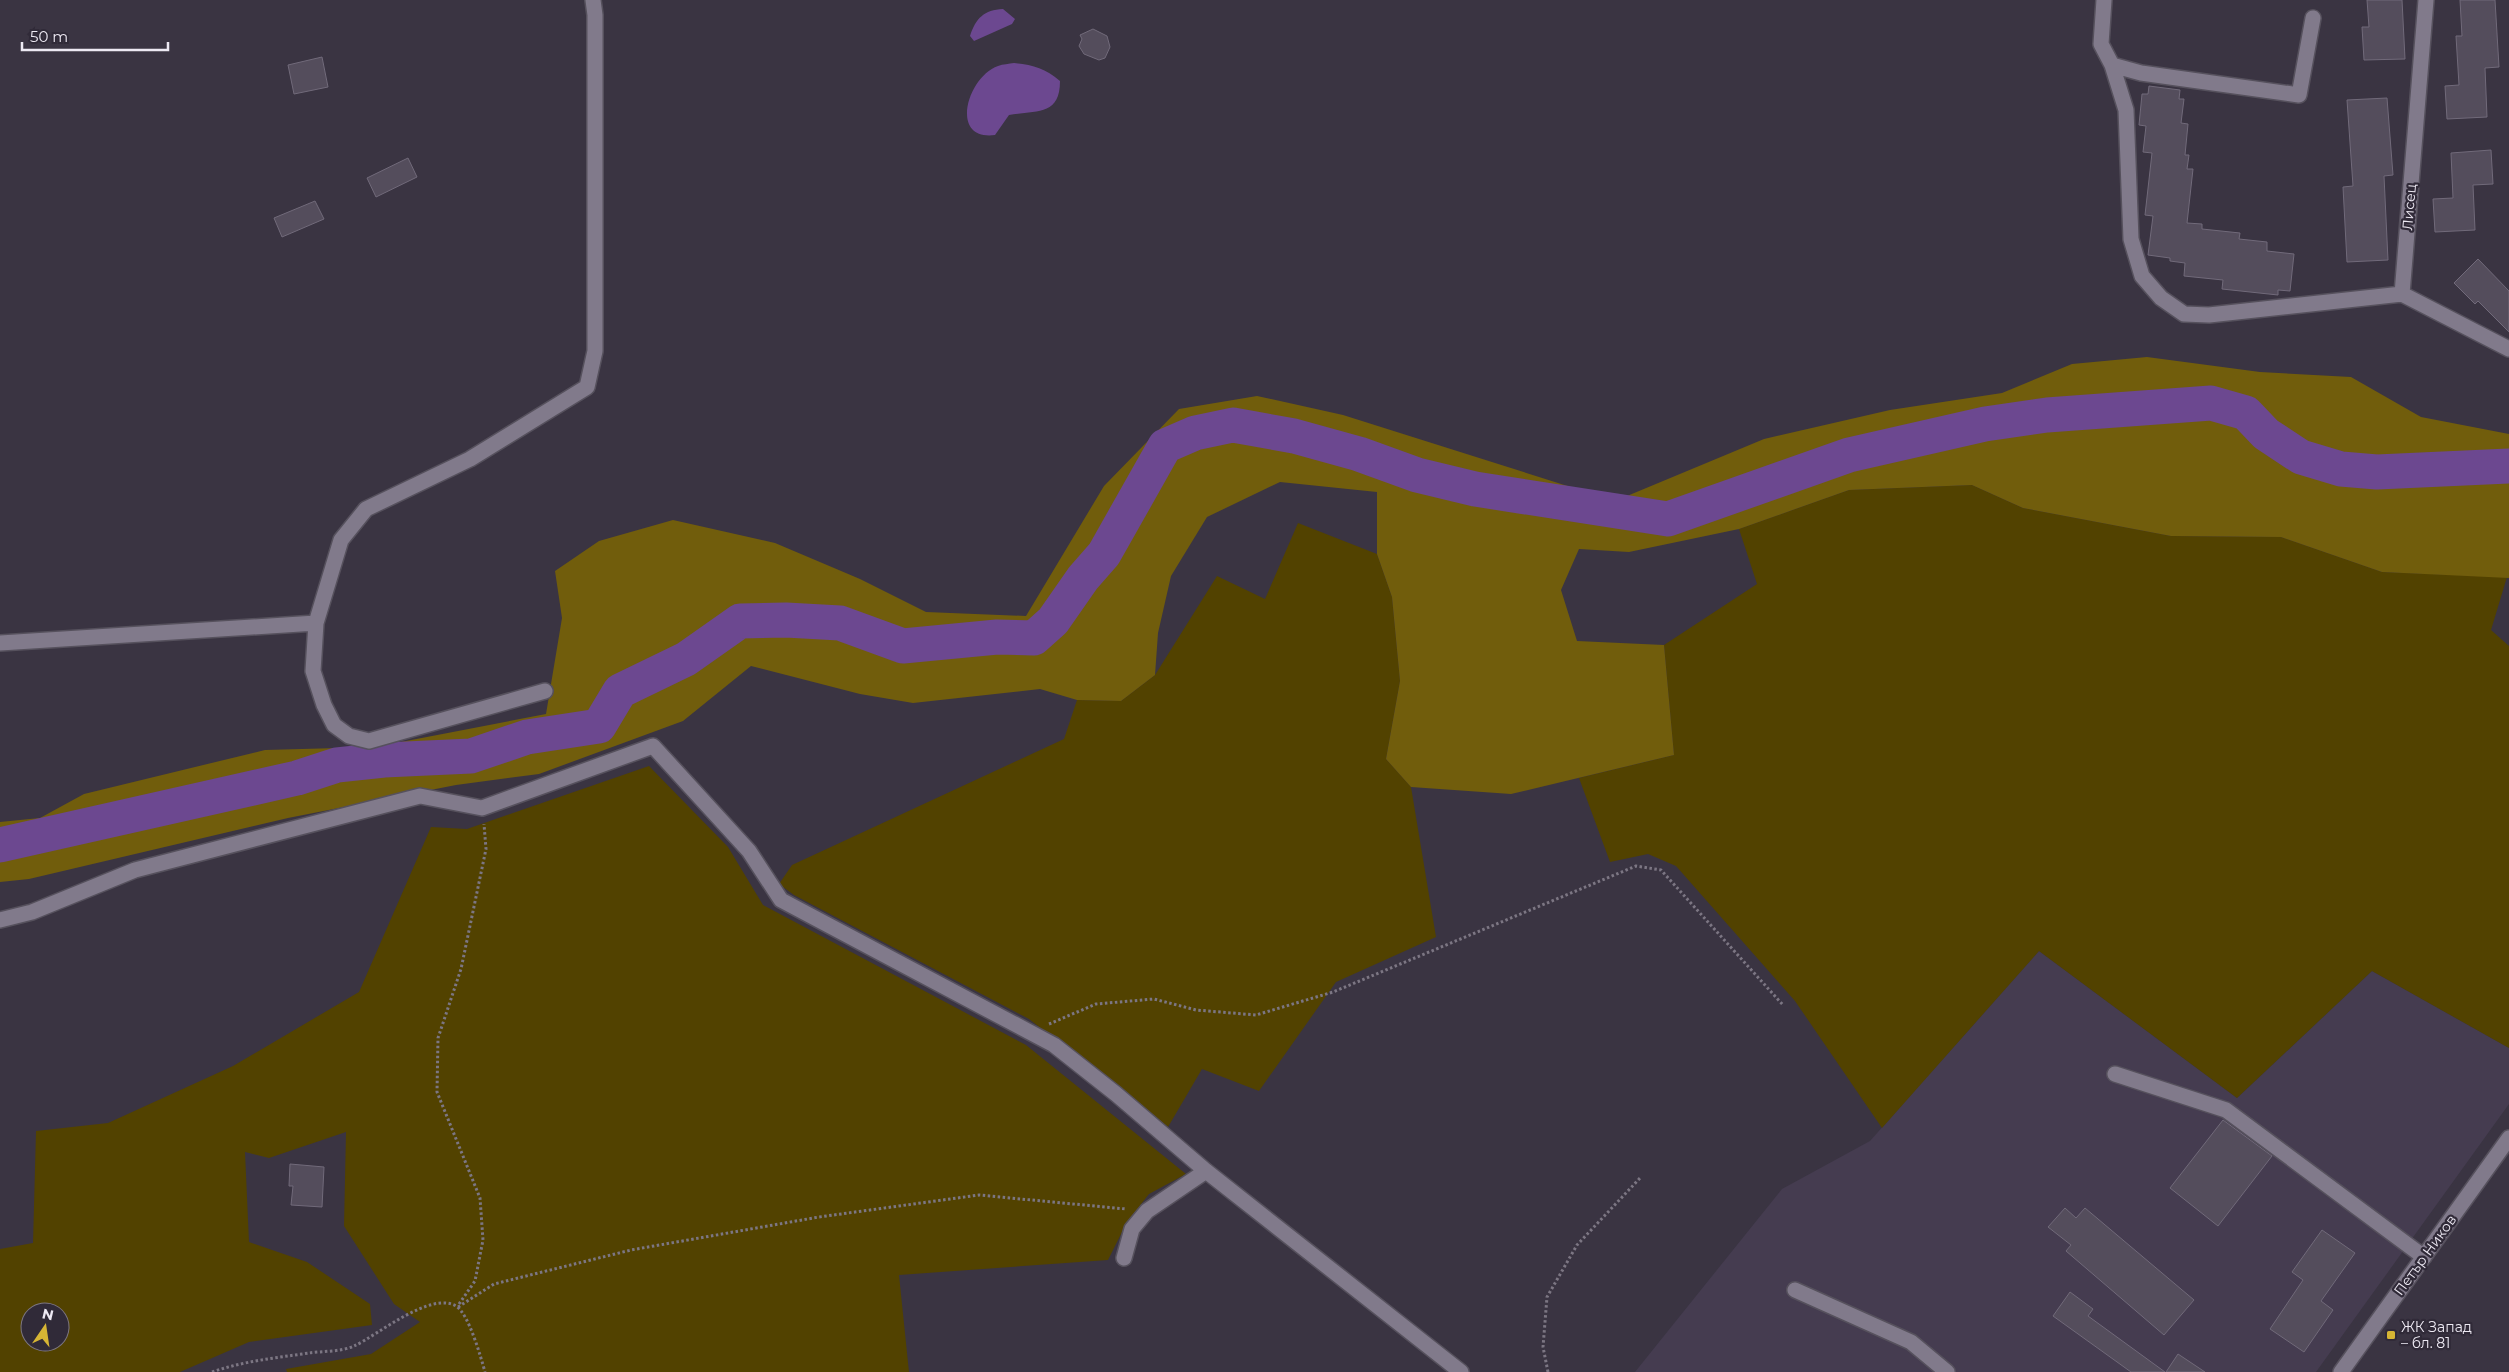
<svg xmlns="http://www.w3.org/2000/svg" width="2509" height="1372" viewBox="0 0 2509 1372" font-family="Montserrat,sans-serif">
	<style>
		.built { fill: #453c50 }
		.green { fill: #524200; fill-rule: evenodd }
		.forest { fill: #715d0c }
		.water { fill: #6c4890 }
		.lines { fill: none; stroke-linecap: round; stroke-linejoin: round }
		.river { stroke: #6c4890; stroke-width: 35 }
		.building { fill: #544d5c; stroke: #716a7a }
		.minor-casing { stroke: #56515d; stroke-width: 18 }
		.path { stroke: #7c7683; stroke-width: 3; stroke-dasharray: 2.5 2.5; stroke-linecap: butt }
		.minor { stroke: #817a8b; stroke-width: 15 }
		.poi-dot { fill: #d6b534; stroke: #302a38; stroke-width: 2 }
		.labels { text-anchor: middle; stroke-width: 4.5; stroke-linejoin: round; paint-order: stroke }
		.street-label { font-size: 14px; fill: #ede9f3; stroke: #302a38 }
		.poi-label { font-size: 14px; fill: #ede9f3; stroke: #302a38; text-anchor: start }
	</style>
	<rect width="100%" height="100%" fill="#3a3442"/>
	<!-- built -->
	<path class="built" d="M2039 951 2237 1098 2372 971 2509 1048V1104L2316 1372H1635L1782 1189 1870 1141Z"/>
	<!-- green -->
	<path class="green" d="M1972 485 2023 508 2171 536 2281 537 2382 572 2507 577 2491 630 2509 646V1048L2372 971 2237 1098 2039 951 1882 1128 1795 1001 1676 866 1648 854 1610 862 1579 778 1674 755 1664 645 1757 584 1739 529 1849 490Z
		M1298 523 1377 554 1392 597 1400 681 1386 759 1411 787 1436 937 1336 982 1259 1091 1202 1069 1168 1127 1029 1019 794 895 779 884 792 865 1064 739 1077 700 1121 701 1155 675 1217 576 1265 599Z
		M649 766 728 847 763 905 1026 1045 1186 1174 1149 1194 1127 1222 1108 1260 899 1275 909 1372H287L286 1369 371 1354 420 1322 394 1304 344 1226 346 1132 269 1158 245 1152 249 1242 307 1262 370 1304 372 1325 249 1342 180 1372H0V1249L33 1243 36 1131 108 1123 233 1066 359 992 431 827 467 829ZM30 1312H60V1342H30Z"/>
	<!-- forest -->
	<path class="forest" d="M2147 357 2260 372 2351 377 2421 417 2509 434V578L2382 572 2281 537 2171 536 2023 508 1972 485 1849 490 1739 529 1629 552 1579 549 1561 590 1577 641 1664 645 1674 755 1511 794 1411 787 1386 759 1400 681 1392 597 1377 554V492L1280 482 1207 517 1171 576 1158 633 1155 675 1121 701 1077 700 1040 689 913 703 860 694 751 666 683 721 539 774 456 785 288 818 29 879 0 882V822L40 818 84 794 265 750 375 747 546 714 562 618 555 571 599 541 673 520 775 543 860 579 926 612 1026 616 1104 486 1179 409 1257 396 1343 415 1615 501 1764 439 1890 410 2002 393 2072 364Z"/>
	<!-- water -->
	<path class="water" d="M1003 9 1015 19 1012 24 974 41 970 36C976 18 984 10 1003 9Z
		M1014 63C1033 65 1045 68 1060 81 1060 117 1035 110 1009 115L995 135C948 141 968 76 998 66 1003 64 1009 64 1014 63Z"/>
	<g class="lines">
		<!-- river -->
		<path class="river" d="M0 845 297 778 337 765 384 760 471 756 527 737 599 726 620 691 686 659 740 621 786 620 840 623 903 646 997 637 1034 638 1053 621 1083 578 1104 554 1165 446 1195 433 1233 425 1294 436 1359 454 1417 475 1475 489 1668 519 1849 455 1985 424 2047 415 2211 403 2246 413 2266 434 2301 457 2341 469 2377 472 2509 466"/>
	</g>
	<!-- building -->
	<path class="building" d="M2367 0H2402L2405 59 2364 60 2362 27H2369Z
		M2460 0H2495L2499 67 2485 68 2487 117 2447 119 2445 86 2459 85 2456 36H2462Z
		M1093 29 1107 36 1110 47 1105 58 1099 60 1084 54 1079 46 1082 39 1080 35Z
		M322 57 328 87 294 94 288 65Z
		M2149 86 2180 90 2179 99H2184L2181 123 2188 124 2185 155H2189L2187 169H2193L2187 223 2202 224V229L2240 233 2239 239 2267 242V251L2294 254 2290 291 2278 290V295L2222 289 2223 280 2184 276 2185 263 2170 261V258L2148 255 2153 216 2145 215 2152 153 2143 152 2146 126 2139 125 2142 94H2148Z
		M2387 98 2393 175 2384 176 2388 260 2347 262 2343 187 2353 186 2347 100Z
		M2491 150 2493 184 2473 185 2475 230 2435 232 2433 199 2453 198 2451 153Z
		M408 158 417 177 376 197 367 178Z
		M315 201 324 219 282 237 274 218Z
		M2478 259 2509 291V332L2478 301 2475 304 2454 283Z
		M2223 1120 2272 1156 2218 1226 2170 1188Z
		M290 1164 324 1167 322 1207 291 1205 293 1186H289Z
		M2065 1208 2076 1218 2085 1208 2194 1300 2164 1335 2066 1251 2071 1245 2048 1227Z
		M2322 1230 2355 1253 2321 1301 2333 1310 2304 1352 2270 1329 2303 1280 2292 1272Z
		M2070 1292 2093 1309 2088 1316 2165 1372H2131L2053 1316Z
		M2178 1354 2205 1372H2166Z"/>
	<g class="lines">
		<defs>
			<path id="minor" d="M2104 0 2101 44 2112 65 2126 110 2131 239 2142 276 2161 298 2184 314 2209 315 2402 294
				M2426 0 2402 294 2509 349
				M2112 65 2141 73 2299 95 2313 18
				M0 643 316 623
				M545 691 369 741 349 736 334 725 324 705 313 671 316 623 341 540 366 509 470 459 587 387 595 351V15L593 0
				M0 920 32 912 135 870 420 796 482 808 653 746 749 851 781 900 1054 1045 1116 1094 1206 1171 1461 1372
				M2115 1074 2226 1110 2424 1257
				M1124 1258 1132 1229 1147 1211 1206 1171
				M1795 1290 1911 1342 1947 1372
				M2341 1372 2509 1138"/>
		</defs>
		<!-- minor casing -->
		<use href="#minor" class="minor-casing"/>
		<!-- path -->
		<path class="path" d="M1049 1024 1096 1004 1154 999 1196 1010 1256 1015 1333 992 1636 866 1661 870 1783 1005
			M459 1304 475 1281 483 1240 480 1198 437 1092 438 1038 461 969 486 849 484 824
			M458 1307 494 1284 631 1250 819 1217 979 1195 1126 1209
			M212 1372C244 1361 275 1358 309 1353 322 1351 341 1352 354 1346 378 1335 430 1291 456 1306 469 1314 481 1358 485 1372
			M1548 1372 1543 1347 1547 1297 1577 1245 1641 1177"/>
		<!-- minor -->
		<use href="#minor" class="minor"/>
	</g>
	<!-- markers -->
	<rect class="poi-dot" x="2386" y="1330" width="10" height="10" rx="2.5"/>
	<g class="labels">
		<!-- street labels -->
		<g class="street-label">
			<text transform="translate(2409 207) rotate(-85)" y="5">Лисец</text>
			<text transform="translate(2425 1255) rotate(-54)" y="5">Петър Ников</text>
		</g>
		<!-- poi labels -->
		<g class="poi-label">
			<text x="2401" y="1332">ЖК Запад<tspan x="2401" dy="16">– бл. 81</tspan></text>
		</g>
	</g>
	<!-- north arrow -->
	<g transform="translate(45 1327) rotate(13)"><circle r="24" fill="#302a38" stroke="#7c7683"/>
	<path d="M0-4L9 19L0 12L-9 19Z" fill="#d6b534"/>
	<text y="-8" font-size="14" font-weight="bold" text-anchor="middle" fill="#ede9f3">N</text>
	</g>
	<!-- scale -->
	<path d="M22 42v8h146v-8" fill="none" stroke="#ede9f3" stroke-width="2.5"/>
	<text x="30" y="42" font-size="15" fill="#ede9f3" stroke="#302a38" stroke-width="4" paint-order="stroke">50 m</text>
</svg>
